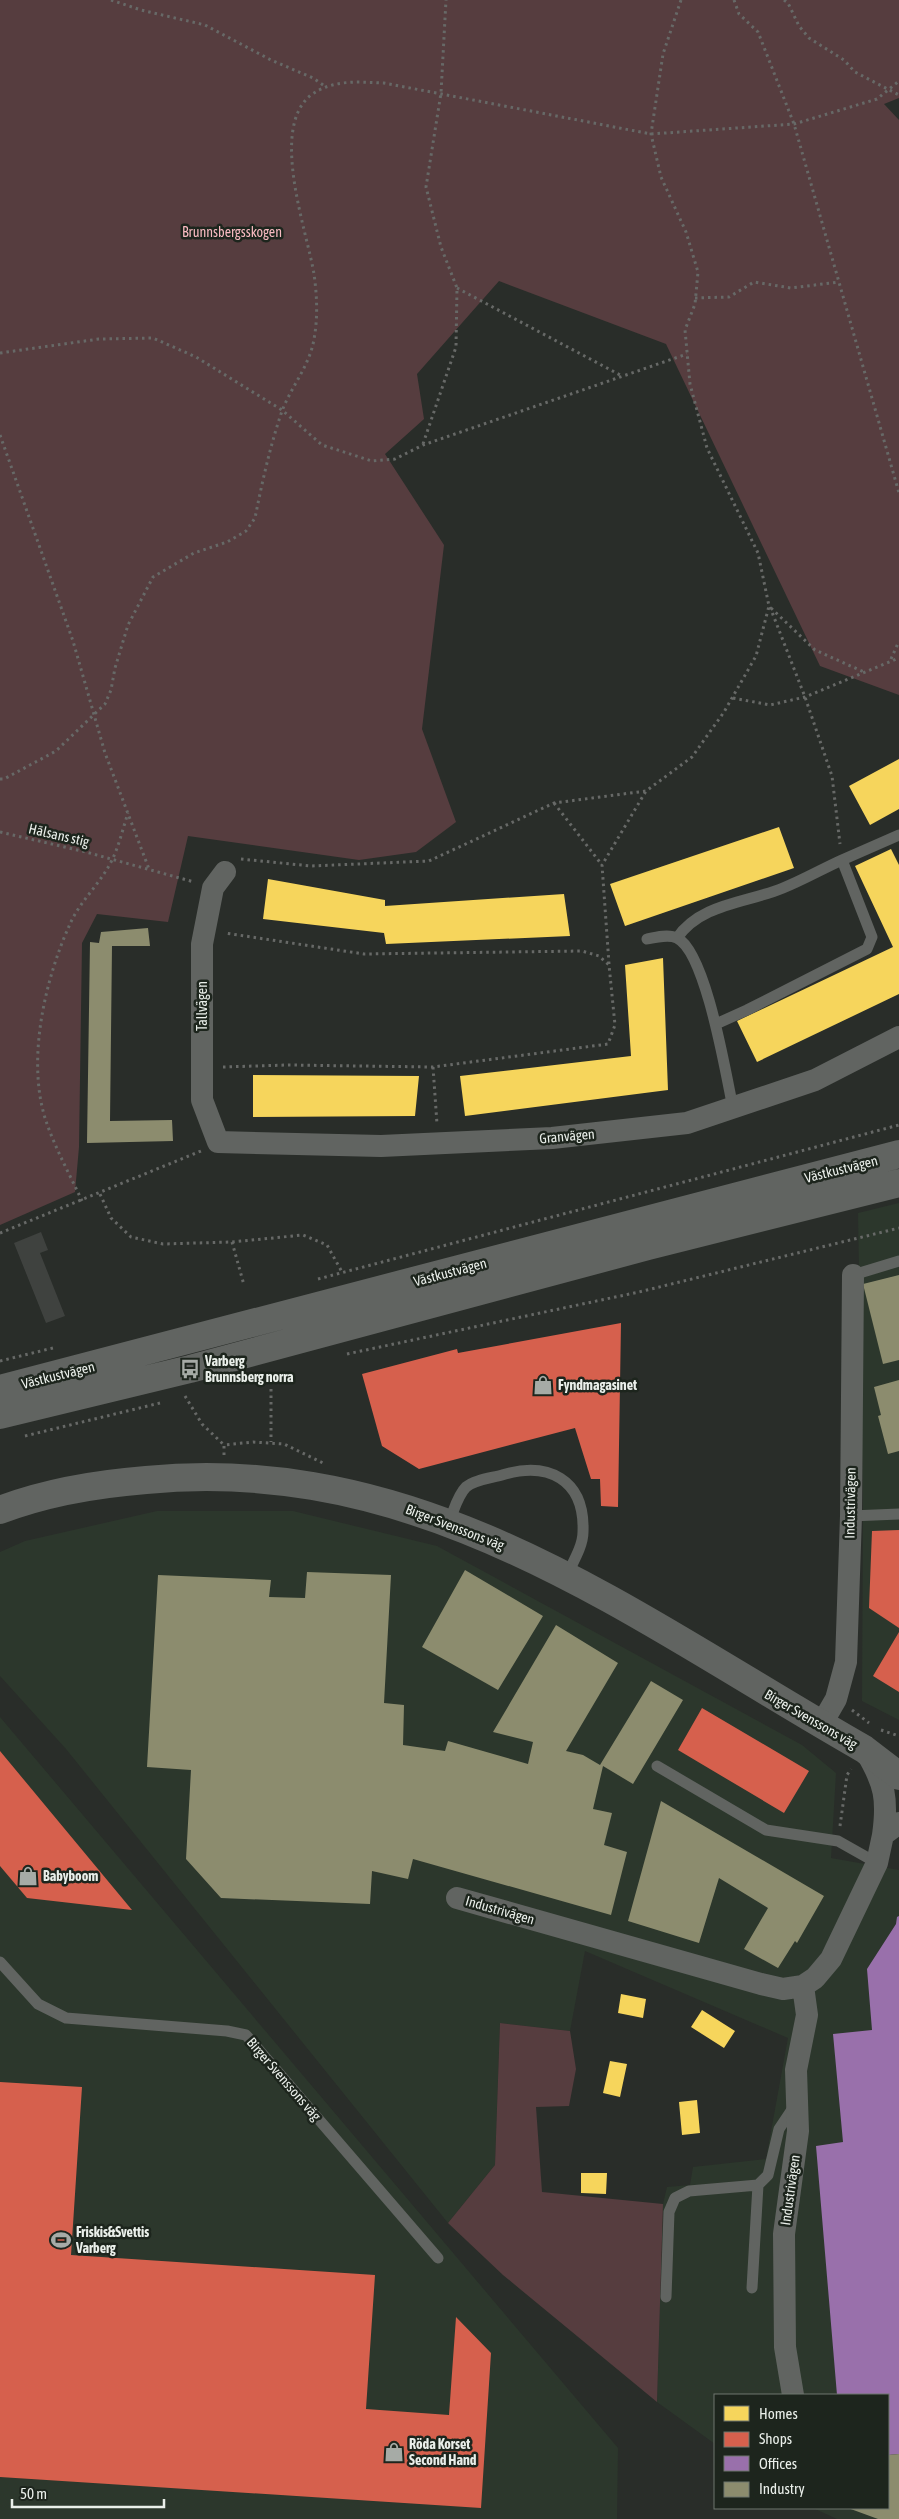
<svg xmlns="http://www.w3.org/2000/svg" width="899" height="2519" viewBox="0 0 899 2519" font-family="'Asap Condensed',sans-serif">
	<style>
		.built { fill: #2c372c }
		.green { fill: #563d3f }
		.homes { fill: #f6d55c }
		.shops { fill: #d6604d }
		.offices { fill: #9970ab }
		.industry { fill: #8c8c6e }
		.building { fill: #3f423f }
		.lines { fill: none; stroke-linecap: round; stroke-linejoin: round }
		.path { stroke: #676967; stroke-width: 3; stroke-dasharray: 2.5 4; stroke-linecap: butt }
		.service { stroke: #616461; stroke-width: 11 }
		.minor { stroke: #616461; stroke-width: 22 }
		.tertiary { stroke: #616461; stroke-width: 28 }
		.labels { text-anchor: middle; stroke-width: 5; stroke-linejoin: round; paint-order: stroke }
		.park-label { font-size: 14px; fill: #f8bac1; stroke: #1d251d }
		.street-label { font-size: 14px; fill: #eaefea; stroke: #1d251d }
		.poi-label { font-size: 14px; font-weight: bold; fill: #eaefea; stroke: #1d251d; text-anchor: start }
	</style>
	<rect width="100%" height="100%" fill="#292d29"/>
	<!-- built -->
	<path class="built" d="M899 1203V1720L862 1701 863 1507 858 1213Z
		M157 1511H293L437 1546 802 1745 836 1773 831 1858 899 1870V2519H837L813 2508H888V2395H715V2444L657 2402 663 2204 667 2187 690 2185 693 2167 766 2159 788 2038 585 1951 570 2031 500 2023 495 2165 448 2223 66 1749 0 1676V1552L25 1541Z
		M0 1717 618 2448 617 2519H0Z"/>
	<!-- green -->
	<path class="green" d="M0 0H899V98L884 104 899 120V695L820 666 666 344 499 281 417 374 424 419 385 454 444 545 422 729 456 822 416 852 359 860 188 836 168 922 97 914 82 943 79 1147 75 1192 0 1225Z
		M500 2023 570 2031 576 2069 569 2106 536 2107 542 2192 663 2204 657 2402 503 2275 448 2223 495 2165Z"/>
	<!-- homes -->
	<path class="homes" d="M899 759V809L870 825 849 786Z
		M779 827 794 868 625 926 610 884Z
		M891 849 899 865V994L757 1062 737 1021 893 947 855 866Z
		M268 879 385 900V906L564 894 570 936 386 944 384 933 263 919Z
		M663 958 668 1090 465 1116 460 1076 631 1056 625 965Z
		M253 1075 419 1076 415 1116 253 1117Z
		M621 1994 646 1999 643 2018 618 2013Z
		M702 2010 735 2031 724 2048 691 2027Z
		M610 2061 627 2064 620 2097 603 2093Z
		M697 2100 700 2133 682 2135 679 2102Z
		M581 2173H607L606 2194 581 2193Z"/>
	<!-- shops -->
	<path class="shops" d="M621 1323 618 1507 601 1506 600 1479H591L575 1428 419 1469 382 1446 362 1374 457 1349 458 1353Z
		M899 1530V1628L869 1608 872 1531Z
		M899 1632V1692L873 1676Z
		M702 1708 809 1771 784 1813 678 1750Z
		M0 1751 132 1910 27 1898 0 1866Z
		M0 2082 82 2087 71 2255 375 2275 366 2409 449 2415 456 2317 491 2353 481 2508 0 2477Z"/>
	<!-- offices -->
	<path class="offices" d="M899 1916V2454L888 2455V2395H837L816 2146 843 2142 833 2034 872 2030 867 1969 896 1924 897 1917Z"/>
	<!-- industry -->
	<path class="industry" d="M148 928 150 946H112L110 1121 172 1120 173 1141 87 1143 90 942 99 943 101 932Z
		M899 1275V1360L883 1364 863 1284Z
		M899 1380V1451L888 1454 878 1416 881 1415 874 1387Z
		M465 1570 543 1616 498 1690 422 1647Z
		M307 1572 391 1575 384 1703 404 1705 403 1745 445 1751 448 1741 528 1764 533 1742 493 1732 556 1625 618 1663 566 1751 583 1755 600 1765 651 1681 683 1700 633 1784 603 1766 593 1809 612 1813 604 1845 627 1852 611 1915 413 1859 408 1879 372 1871 370 1904 221 1898 186 1859 191 1770 147 1767 158 1575 271 1580 269 1597 305 1598Z
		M661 1801 824 1896 797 1943 795 1941 778 1968 744 1949 768 1908 719 1878 699 1943 628 1921Z
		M899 2454V2519H878L848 2508H888V2455Z"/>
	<!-- building -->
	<path class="building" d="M41 1232 48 1250 40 1253 65 1316 46 1323 14 1243Z"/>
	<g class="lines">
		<!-- path -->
		<path class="path" d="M111 0 141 10 205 25 271 60 313 78 326 87
			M734 0 739 14 758 32 794 124 899 493
			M784 0 788 3 799 26 809 38 844 60 855 72 899 95
			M457 288 622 376
			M695 298 729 297 754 282 791 288 839 282
			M0 353 99 339 153 338 196 357 282 410 322 445 372 461 395 459 423 445 687 354
			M0 435 73 641 105 753 149 869
			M423 444 456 347 457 288 441 247 426 187 441 93 446 0
			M770 607 805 697 832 776 840 844
			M771 608 815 650 864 672
			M891 659 899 641
			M733 698 770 705 805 697 899 658
			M0 779H4L56 751 105 704 111 690 115 668 128 625 153 577 194 553 227 542 246 531 255 518C262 483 270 446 282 411 291 387 310 365 314 339 318 318 317 295 314 274 307 231 269 128 311 95 333 79 359 82 384 83L651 134 794 124 877 99 899 81
			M554 803 602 865
			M0 832 86 852 194 882
			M241 859 311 866 429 861 554 803 646 791 692 757 724 712 756 656 769 606 758 553 707 448 690 384 685 330 695 304 698 272 686 232 661 177 651 134 663 54 681 0
			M609 964 602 865 646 791
			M223 1067 288 1065 433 1067 608 1044 615 1025 609 965 599 956 582 951 364 954 225 933
			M433 1067 437 1124
			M100 1194 111 1218 131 1237 163 1244 232 1242 303 1235 327 1245 342 1272
			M82 1201C70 1175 55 1148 46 1121 26 1061 45 979 70 924 80 901 101 883 112 860 119 846 123 828 128 813
			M0 1233 201 1151
			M232 1242 244 1285
			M318 1279 899 1125
			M347 1354 639 1292 899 1228
			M0 1361 53 1348
			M271 1389V1442
			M185 1396 202 1424 224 1445
			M25 1436 160 1403
			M224 1455V1445L253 1442 284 1444 325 1464
			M852 1710 869 1723
			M881 1730 899 1736
			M840 1826 847 1775 851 1769"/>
		<!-- service -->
		<path class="service" d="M842 860 899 835
			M677 938C701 903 747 903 783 888 803 880 822 869 842 860L872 937 867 949 747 1010 716 1024
			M647 939C656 937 669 934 677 938 706 952 726 1075 733 1108
			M853 1275 899 1261
			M851 1516 899 1514
			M449 1522C454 1511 457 1496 466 1487 474 1480 491 1478 502 1475 548 1461 585 1479 583 1532 583 1546 573 1562 567 1575
			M657 1766 766 1830 838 1841 877 1863
			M0 1962 38 2004 66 2018 227 2031 246 2035 438 2258
			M752 2288 758 2185
			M666 2297 669 2212 675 2198 689 2191 758 2185 768 2175 779 2129 795 2105"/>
		<!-- minor -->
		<path class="minor" d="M225 872 213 888 202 944V1100L218 1142 381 1146 552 1138 687 1123 815 1080 899 1037
			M821 1725 836 1699 846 1662 851 1516 853 1275
			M866 1752C885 1784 888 1799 883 1835
			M457 1898 761 1984 783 1989 803 1986
			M793 2395 785 2347 784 2234 798 2131 796 2070 807 2015 803 1986 815 1978 831 1959 877 1863 883 1835 899 1823"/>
		<!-- tertiary -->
		<path class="tertiary" d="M0 1389 899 1154
			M0 1415 190 1369 648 1246 899 1183
			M0 1510C47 1492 96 1484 146 1480 427 1453 634 1618 864 1749L899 1776"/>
	</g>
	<!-- icons -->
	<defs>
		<symbol id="bus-bare" viewBox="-9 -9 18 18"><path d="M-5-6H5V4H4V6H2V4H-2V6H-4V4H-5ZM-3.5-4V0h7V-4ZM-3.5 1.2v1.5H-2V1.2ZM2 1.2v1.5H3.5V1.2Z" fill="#a6aba6" stroke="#1d251d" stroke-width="2.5" paint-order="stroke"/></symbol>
		<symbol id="shop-bare" viewBox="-9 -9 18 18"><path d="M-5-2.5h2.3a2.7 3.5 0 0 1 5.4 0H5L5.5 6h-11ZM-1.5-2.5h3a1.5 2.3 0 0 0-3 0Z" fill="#a6aba6" stroke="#1d251d" stroke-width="2.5" paint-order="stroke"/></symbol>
		<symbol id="stadium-bare" viewBox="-9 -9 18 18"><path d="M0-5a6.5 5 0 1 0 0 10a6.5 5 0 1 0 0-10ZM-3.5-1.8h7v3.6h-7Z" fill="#a6aba6" stroke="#1d251d" stroke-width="2.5" paint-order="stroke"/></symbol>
	</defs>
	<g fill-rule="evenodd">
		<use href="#bus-bare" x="176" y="1355" width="28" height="28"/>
		<use href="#shop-bare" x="529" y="1371" width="28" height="28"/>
		<use href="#shop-bare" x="14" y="1862" width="28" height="28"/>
		<use href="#stadium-bare" x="47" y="2226" width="28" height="28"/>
		<use href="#shop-bare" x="380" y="2438" width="28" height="28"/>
	</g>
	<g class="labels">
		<!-- park labels -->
		<g class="park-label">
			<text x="232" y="237">Brunnsbergsskogen</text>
		</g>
		<!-- street labels -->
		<g class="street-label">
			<text transform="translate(59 835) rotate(13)" y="5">Hälsans stig</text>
			<text transform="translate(202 1006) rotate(-90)" y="5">Tallvägen</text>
			<text transform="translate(567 1136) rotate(-5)" y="5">Granvägen</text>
			<text transform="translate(841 1169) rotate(-14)" y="5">Västkustvägen</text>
			<text transform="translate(450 1272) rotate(-15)" y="5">Västkustvägen</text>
			<text transform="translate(58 1375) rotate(-14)" y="5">Västkustvägen</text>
			<text transform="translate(850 1503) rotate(-89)" y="5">Industrivägen</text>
			<text transform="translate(455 1527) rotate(21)" y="5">Birger Svenssons väg</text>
			<text transform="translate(811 1719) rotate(30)" y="5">Birger Svenssons väg</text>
			<text transform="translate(500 1910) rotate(16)" y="5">Industrivägen</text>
			<text transform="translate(284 2079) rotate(49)" y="5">Birger Svenssons väg</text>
			<text transform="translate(790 2190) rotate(-82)" y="5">Industrivägen</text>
		</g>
		<!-- poi labels -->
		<g class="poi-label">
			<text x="205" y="1366">Varberg<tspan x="205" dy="16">Brunnsberg norra</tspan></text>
			<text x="558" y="1390">Fyndmagasinet</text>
			<text x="43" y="1881">Babyboom</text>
			<text x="76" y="2237">Friskis&amp;Svettis<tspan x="76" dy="16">Varberg</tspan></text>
			<text x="409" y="2449">Röda Korset<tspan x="409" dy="16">Second Hand</tspan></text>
		</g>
	</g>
	<!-- legend -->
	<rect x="714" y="2394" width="175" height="115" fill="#1d251d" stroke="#6f766f"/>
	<rect x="724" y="2406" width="25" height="15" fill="#f6d55c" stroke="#6f766f"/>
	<text x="759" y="2419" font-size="15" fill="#eaefea">Homes</text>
	<rect x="724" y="2432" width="25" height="15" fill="#d6604d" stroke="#6f766f"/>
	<text x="759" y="2444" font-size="15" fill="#eaefea">Shops</text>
	<rect x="724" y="2456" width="25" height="15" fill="#9970ab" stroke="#6f766f"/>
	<text x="759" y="2469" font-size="15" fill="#eaefea">Offices</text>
	<rect x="724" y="2482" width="25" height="15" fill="#8c8c6e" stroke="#6f766f"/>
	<text x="759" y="2494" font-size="15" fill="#eaefea">Industry</text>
	<!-- scale -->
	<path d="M12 2499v8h152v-8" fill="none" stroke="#eaefea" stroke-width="2.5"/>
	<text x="20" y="2499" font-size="15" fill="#eaefea" stroke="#1d251d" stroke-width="4" paint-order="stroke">50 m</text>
</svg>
